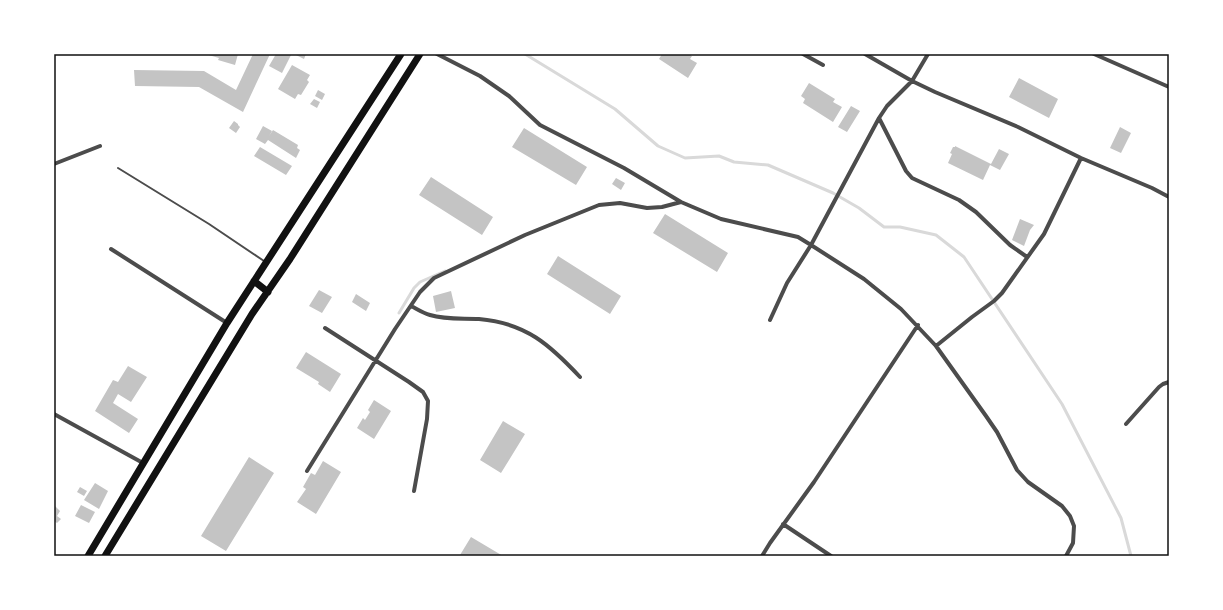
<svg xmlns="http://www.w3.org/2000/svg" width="1223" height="610" viewBox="0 0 1223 610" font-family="'Noto Sans',sans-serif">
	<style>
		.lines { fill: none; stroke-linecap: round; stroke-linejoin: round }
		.stream { stroke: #d9d9d9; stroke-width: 3 }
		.building { fill: #c4c4c4 }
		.service { stroke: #4c4c4c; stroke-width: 2 }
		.minor { stroke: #4c4c4c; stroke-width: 4 }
		.primary { stroke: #111; stroke-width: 7 }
		.neatline { fill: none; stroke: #111; stroke-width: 1.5 }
	</style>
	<rect width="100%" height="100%" fill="#fff"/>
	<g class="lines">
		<!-- stream -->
		<path class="stream" d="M525 54 615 109 658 146 685 158 719 156 734 162 768 165 833 193 859 208 884 227H900L936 235 964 257 1062 404 1121 518 1131 556
			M399 313 414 288 420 282 445 271"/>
	</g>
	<!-- building -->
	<path class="building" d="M205 54H238L235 65 218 60 219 58Z
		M253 54H270L243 112 199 87 135 86 134 70 204 71 236 90Z
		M276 54H288L291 55 282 73 269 66Z
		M294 54H306L304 59Z
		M662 54H688L692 56 690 59 697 63 688 78 659 59Z
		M292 65 310 75 307 80 309 82 301 95 298 94 295 99 278 89Z
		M1019 78 1058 99 1049 118 1009 97Z
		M809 83 835 99 833 102 842 107 833 122 803 103 805 99 801 96Z
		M318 90 325 94 322 100 315 96Z
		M314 99 320 102 317 108 310 104Z
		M851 106 860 111 847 132 838 127Z
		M234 121 238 124V125L240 127 236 133 229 128Z
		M263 126 272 131 269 136 273 130 298 145 297 148 300 150 296 158 268 140 265 144 256 139Z
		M1120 127 1131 133 1121 153 1110 148Z
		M524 128 587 167 576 185 512 147Z
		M955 146 991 164 999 149 1009 154 1000 170 990 165 983 180 948 163 952 154 950 153 953 147H955Z
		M260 147 292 166 286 175 254 156Z
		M431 177 493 217 482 235 419 195Z
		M616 178 625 183 621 190 612 184Z
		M665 214 728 253 717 272 653 233Z
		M1020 219 1034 225 1030 230 1024 246 1012 240Z
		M558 256 621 296 610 314 547 274Z
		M319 290 332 297 322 313 309 306Z
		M451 291 455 308 436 312 433 296Z
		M356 294 370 303 366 311 352 302Z
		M306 352 341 374 330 392 318 384 319 382 296 368Z
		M128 366 147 377 131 402 118 394 113 403 138 419 129 433 95 411 113 380 118 382Z
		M374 400 391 411 374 439 357 428 363 418 365 420 370 412 368 410Z
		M503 421 525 434 501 473 480 460Z
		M249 457 274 473 226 551 201 536Z
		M323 461 341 472 316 514 297 502 306 489 303 487 311 473 315 475Z
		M95 483 108 491 99 509 84 500Z
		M80 487 87 491 84 496 77 492Z
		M54 505 60 511 57 516 61 519 57 523 54 521Z
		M81 505 95 512 89 523 75 516Z
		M471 537 503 556 460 555Z"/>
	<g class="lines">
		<!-- service -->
		<path class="service" d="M118 168 209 224 264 261"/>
		<!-- minor -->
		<path class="minor" d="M437 54 480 76 509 96 540 125 624 168 681 202 721 219 798 237 811 245 864 279 901 309 936 346 986 416 997 432 1017 470 1028 482 1062 506 1070 516 1074 526 1073 543 1066 556
			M803 54 823 65
			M865 54 912 81 935 92 1018 127 1081 158 1152 188 1169 197
			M1094 54 1169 87
			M879 118 906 171 912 178 959 200 976 212 1010 245 1027 257
			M54 164 100 146
			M111 249 227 323
			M411 306C417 309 423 313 430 315 446 320 463 318 479 319 526 323 550 345 580 377
			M770 320 787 283 811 245 879 118 887 106 912 81 928 54
			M325 328 409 382 423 392 428 401 427 419 414 491
			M936 346 972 317 994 301 1002 293 1044 234 1081 158
			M54 414 143 463
			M1126 424 1159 387 1163 384 1169 382
			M307 471 395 329 420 292 434 278 525 235 599 205 620 203 647 208 662 207 681 202
			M783 524 831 556
			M762 556 770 543 814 482 918 325"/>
		<!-- primary -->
		<path class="primary" d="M254 281 268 292
			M88 556 227 323 401 54
			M105 556 252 314 290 259 420 54"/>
	</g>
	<!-- border -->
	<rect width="1223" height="610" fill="none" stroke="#ffffff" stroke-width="110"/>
	<rect x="55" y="55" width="1113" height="500" class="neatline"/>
</svg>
